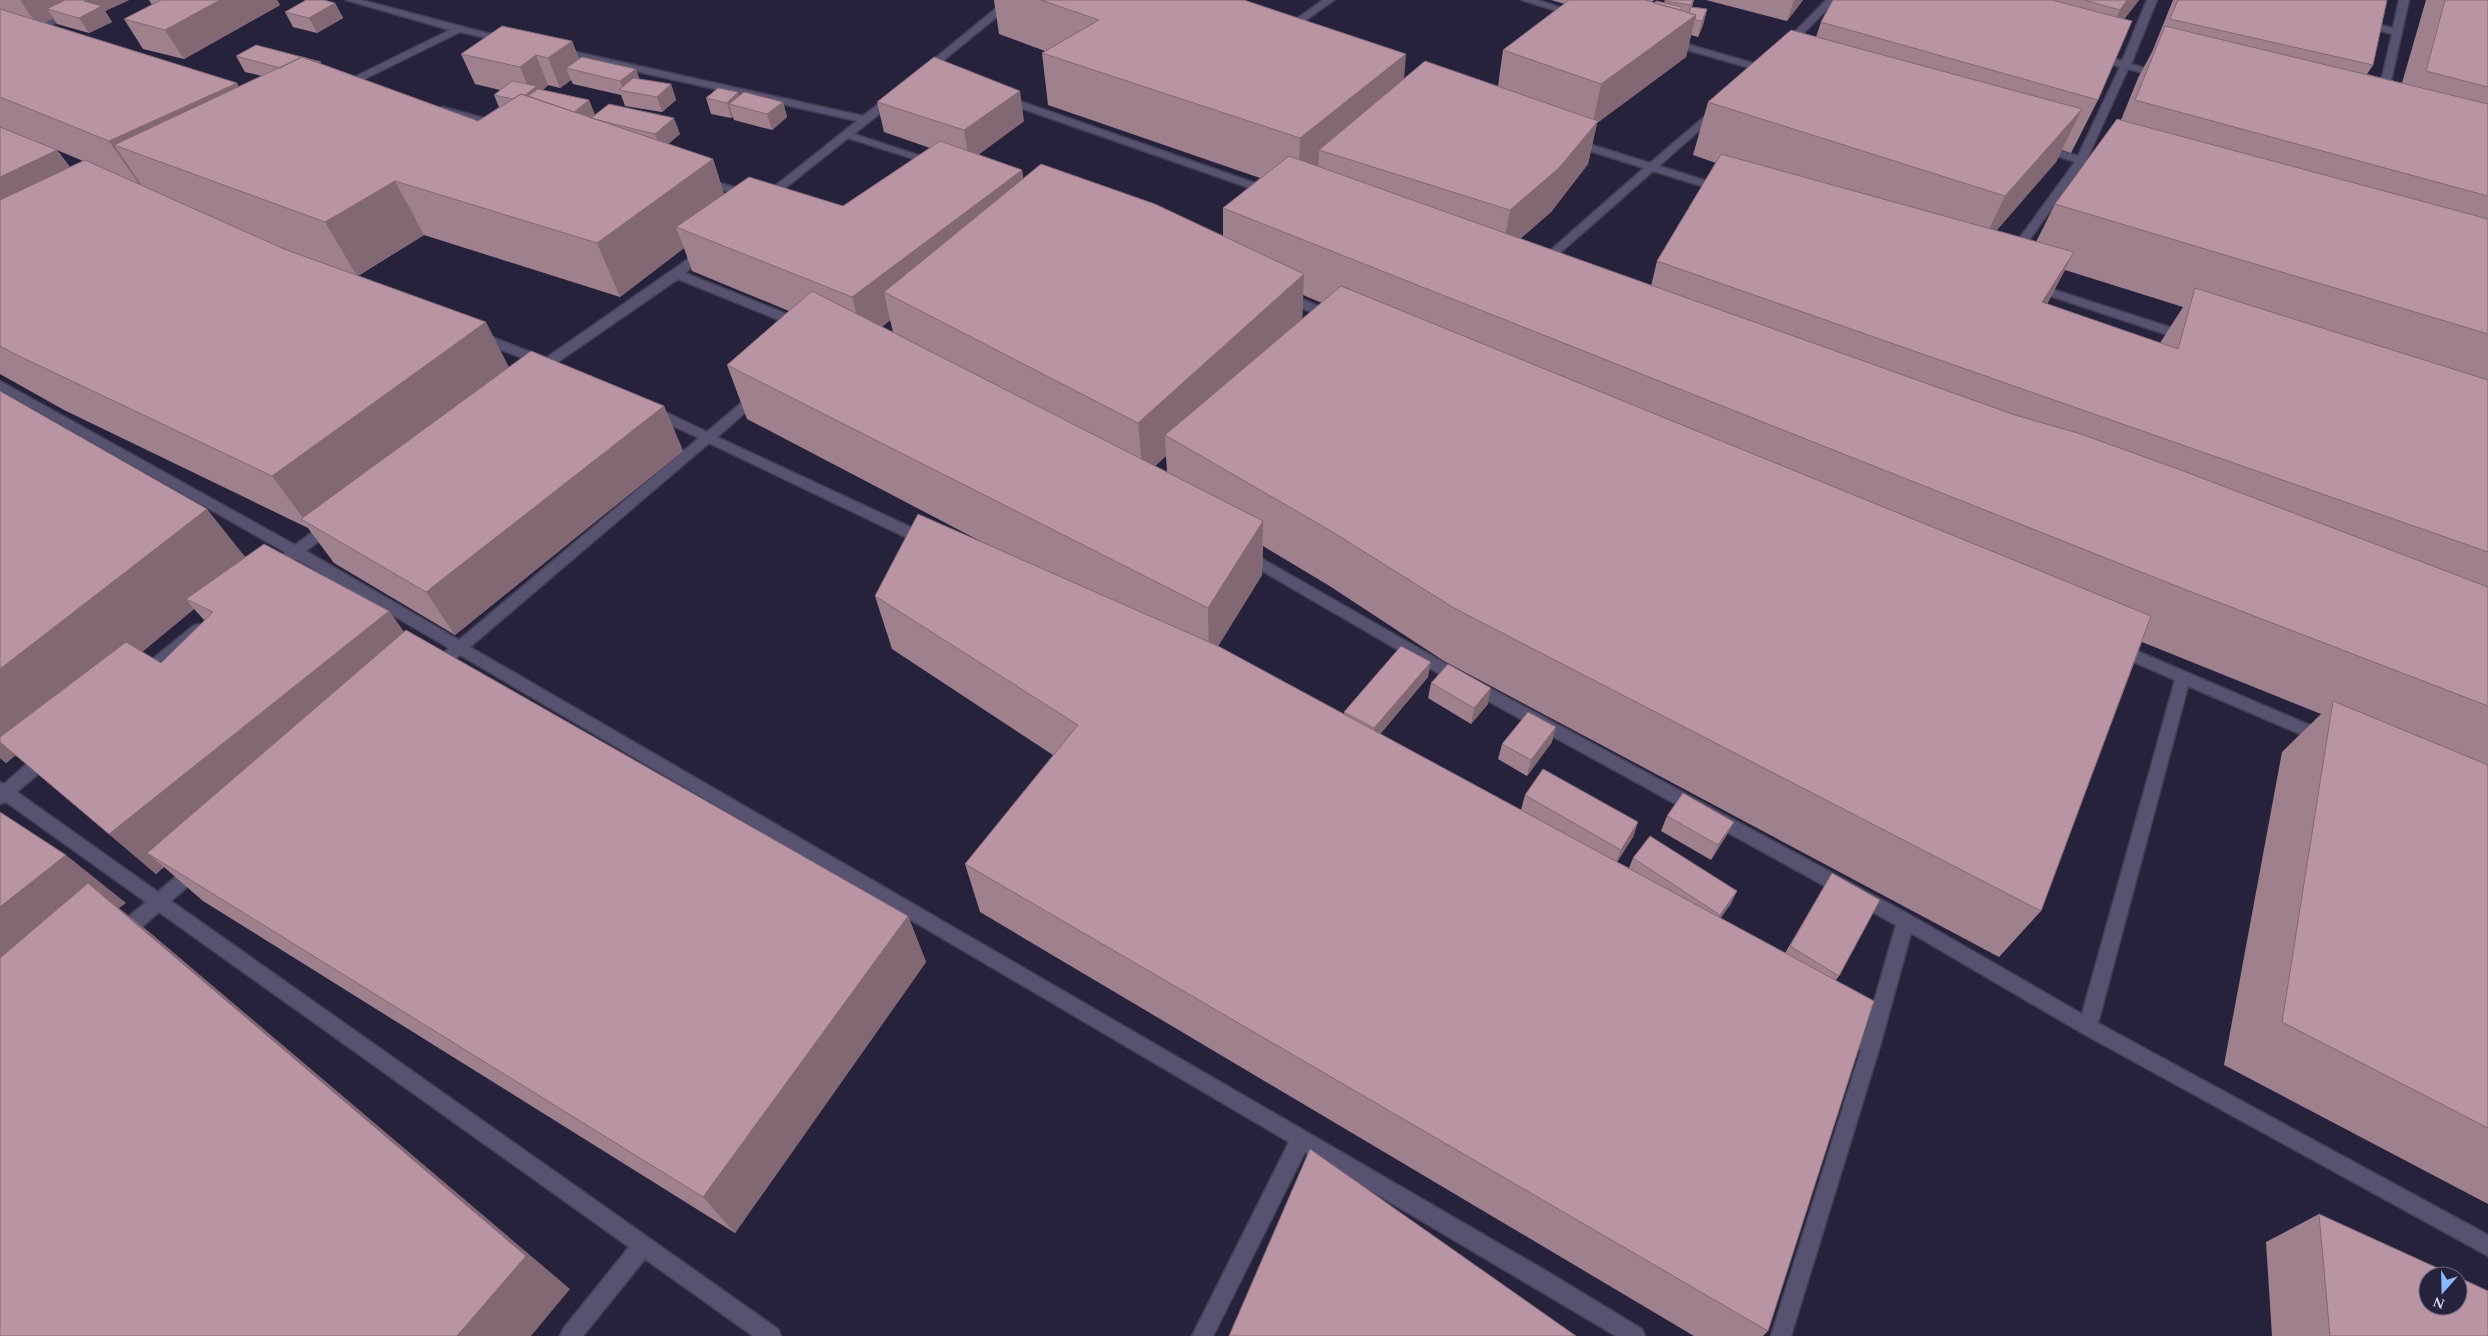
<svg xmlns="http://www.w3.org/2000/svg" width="2488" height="1336" viewBox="0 0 2488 1336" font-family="Spectral,serif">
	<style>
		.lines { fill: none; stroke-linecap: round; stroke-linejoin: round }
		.street-casing { stroke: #433f55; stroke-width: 3 }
		.street { fill: #575270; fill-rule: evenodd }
		.wall { fill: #9f808d; fill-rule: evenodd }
		.shaded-wall { fill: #826873 }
		.building { fill: #b995a4; stroke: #826873 }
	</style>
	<rect width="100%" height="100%" fill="#27223c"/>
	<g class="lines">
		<defs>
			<path id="street" d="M91 0H103L0 50V43Z
				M346 0H361L514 40 509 43 460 32 342 90 337 87 338 85 450 30Z
				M1006 0H1017L928 73H922V69Z
				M1323 0H1334L1288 33H1282V29Z
				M1522 0H1537L1581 14 1576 17Z
				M1826 0H1836L1788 49H1782V45Z
				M2147 0H2157L2131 64 2167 75 2162 78 2128 69 2087 159 2109 167 2104 170 2083 164 2018 256H2010L2008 254 2075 162 2035 148 2040 145 2078 156 2120 67 2090 57 2095 54 2122 61Z
				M2399 0H2409L2387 99 2382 102 2377 99 2392 34 2357 24 2362 21 2393 28Z
				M1670 39 1773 69 1775 71 1767 73 1667 44V40Z
				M558 48 863 116 890 95H898V99L854 134 942 163 937 166 933 165 848 138 769 201H761V197L857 121 555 53V49Z
				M1002 95 1275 190 1276 192 1271 195 1267 194 998 100 997 98Z
				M443 107 502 123 503 125 498 128 439 112V108Z
				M1716 107 1720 108V112L1659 166 1726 187V191H1718L1653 171 1544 267H1536V263L1644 168 1568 144V140H1576L1650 163Z
				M704 179 753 192 754 194 749 197 700 184V180Z
				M704 248 710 251 708 253 685 273 804 321 806 324 804 327H796L678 279 542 373 538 374 532 370 538 364 476 340 474 337 480 333 484 334 546 358Z
				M2033 283 2191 334 2193 337 2187 341 2183 340 2029 289V285Z
				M1285 292 1337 314 1339 317 1337 320H1329L1281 299 1279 296Z
				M0 381 295 545 326 522H336L338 525 336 528 306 551 459 640 699 438 647 414 646 411 647 408H657L707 432 754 392H762L764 395 762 398 717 437 932 537 934 541 932 545H922L709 443 470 647 1548 1272 1642 1329 1645 1336H1616L1305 1152 1213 1336H1192L1289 1142 460 655 439 673H429L426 669 449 648 296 559 290 561 285 560 283 556 285 552 0 390Z
				M1245 549 1460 672 1912 916 2082 1014 2175 680 2113 653 2111 649 2113 645H2123L2328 733 2330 737 2328 741 2322 743 2316 741 2188 686 2098 1023 2488 1235V1256L2082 1033 1911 933 1880 1046 1791 1336H1771L1861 1050 1838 1037 1835 1031 1838 1025 1844 1022 1865 1033 1896 925 1450 680 1240 558 1238 554Z
				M198 624 203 626 205 630 203 634 149 678H139L136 674 139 670 193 626Z
				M46 751 52 752 54 757 52 762 17 792 158 892 190 864 196 862 202 864 204 869 202 874 171 901 778 1329 781 1336H753L645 1259 583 1336H560L563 1329 629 1247 159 912 127 940 121 942 115 940 112 934 115 928 146 902 6 802 0 804V782L4 784 40 752Z"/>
		</defs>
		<!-- street casing -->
		<use href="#street" class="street-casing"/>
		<!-- street -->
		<use href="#street" class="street"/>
	</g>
	<!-- wall -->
	<path class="wall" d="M0 0H129L105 11 112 22 89 33 57 24 53 18 44 23 239 87 262 76 245 72 236 56 322 64 478 121 499 107 494 95 500 90 475 84 461 54 572 41 579 59 636 69 639 79 671 84 676 100 662 112 625 106 621 95 573 84 571 80 560 88 548 85 543 90 589 100 595 115 680 134 668 144 713 159 724 194 843 206 930 148 884 132 877 102 1024 121 978 155 1022 170 1023 178 1223 236V208L1260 178 1048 105 1042 53 1045 51 999 34 994 0H1244L1404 78 1498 86 1503 50 1565 4 1551 0H1654L1652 2 1664 3 1665 0H1694L1692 7 1707 9 1703 25 1698 37 1691 35 1686 57 1597 123 1588 164 1551 212 1520 239 1651 286 1657 261 1716 163 1693 155 1708 102 1816 37 1821 22 1833 0H2139L2124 19 2098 100 2071 153 2062 150 2056 162 1996 231 2036 242 2055 204 2121 120 2138 78 2152 52 2173 0H2387L2373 65 2367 74 2402 83 2426 0H2488V1204L2224 1065 2282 752 2321 714 2142 642 2041 911 1999 957 1444 661 1328 585 1263 546 1262 575 1218 646 1344 714V712L1428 677 1380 734 1521 810 1525 795 1638 822 1633 837 1617 862 1629 868 1633 858 1737 891 1730 905 1720 918 1785 953 1823 888 1832 873 1839 976 1836 980 1768 1331 1763 1336H1694L980 912 965 864 1053 755 892 649 875 596 982 542 747 419 727 365 789 311 692 271 684 248 620 297 424 235 358 276 509 367 664 406 683 451 455 635 334 563 308 528 64 410 0 374ZM57 150 83 161 70 167ZM2065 270 2183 307 2160 343 2047 304ZM1303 295 1322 303 1302 319ZM890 320 893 332 882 327ZM1166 456 1167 472 1155 466Z
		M149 0H277L280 5 184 59 143 49 124 19 152 5Z
		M1706 0H1803L1787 21Z
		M335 3 343 18 317 33 293 27 285 12Z
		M739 96 783 102 787 117 772 130 734 120 733 117 731 118 711 114 706 98Z
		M0 391 246 557 389 611 404 632 908 916 926 962 735 1233 203 901 164 867 156 874 16 755 6 763 0 758ZM194 609 205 621 161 663 142 652Z
		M1431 683 1488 704 1471 724 1428 698Z
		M1552 742 1527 776 1498 759 1502 744Z
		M1667 816 1734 822 1726 836 1711 860 1661 831Z
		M2319 1214 2488 1336H2272L2266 1242Z"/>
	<!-- shaded-wall -->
	<path class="shaded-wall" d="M20 0H129L105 11 112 22 89 33 79 18 47 9 53 18 38 26Z
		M220 0H277L280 5 184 59 165 30Z
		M1794 0H1803L1787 21Z
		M2127 0H2139L2099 52 2120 10Z
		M335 3 343 18 317 33 309 18Z
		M1707 9 1703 25 1698 37 1702 21Z
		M1696 15 1686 57 1597 123 1588 164 1551 212 1502 254 1510 210 1592 127 1601 84Z
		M572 41 584 71 566 68 571 80 560 88 548 58Z
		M1406 54 1402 106 1319 150 1318 176 1298 192 1300 138Z
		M536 55 548 85 540 92 519 100 530 92 520 67Z
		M636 69 641 84 624 91 620 81Z
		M237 83 263 126 114 145 141 184H139L109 141Z
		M671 84 676 100 662 112 657 97Z
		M1020 91 1024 121 969 161 964 130Z
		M738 92 743 108 729 104 733 117 731 118 727 103Z
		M589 100 595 116 591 119 572 114Z
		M783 102 787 117 772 130 767 114Z
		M2082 109 2056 162 1979 250 2005 196Z
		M674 118 680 134 661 150 655 134Z
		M57 150 96 204 0 251V177Z
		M713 159 730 213 676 227 684 248 620 297 597 243Z
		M1022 170 1028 214 884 292 890 320 864 341 852 297Z
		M395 181 424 235 357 276 325 222Z
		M2074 252 2045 307 2042 302Z
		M1304 274 1302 329 1165 435 1166 456 1143 477 1138 423Z
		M486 322 514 377 306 522 272 476Z
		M664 406 683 451 455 635 426 592Z
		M207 509 250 563 186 599 194 609 6 763 0 758V669Z
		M1263 521 1262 575 1209 661 1208 608Z
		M389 611 420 654 147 853 164 867 156 874 109 834Z
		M1431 662 1428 677 1372 744 1374 728Z
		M1491 688 1488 704 1471 724 1474 708Z
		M1556 727 1552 742 1527 776 1531 760Z
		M1638 822 1633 837 1615 864 1621 850Z
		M1734 822 1726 836 1711 860 1718 845Z
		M66 855 126 903 119 908 147 930 570 1289 531 1336H457L0 1008V907Z
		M1737 891 1730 905 1713 929 1720 915Z
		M908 916 926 962 735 1233 703 1197Z"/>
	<!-- building -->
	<path class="building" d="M65 0H87L84 1 102 6 79 18 47 9Z
		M161 0H220L165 30 124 19Z
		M306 0H324L335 3 309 18 285 12Z
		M1041 0H1244L1406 54 1300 138 1042 53 1099 20Z
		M1569 0H1645L1696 15 1601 84 1503 50Z
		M1665 0H1693L1691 5 1665 1Z
		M1833 0H2052L2132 21 2098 100 1821 22Z
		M2084 0H2127L2120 10Z
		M2178 0H2387L2373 65 2170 19Z
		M2445 0H2488V87L2426 71Z
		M1656 1 1682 7 1680 10 1654 3Z
		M1691 7 1707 9 1702 21 1695 20 1696 15 1689 13Z
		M0 9 237 83 109 141 0 97Z
		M502 26 572 41 548 58 536 55 520 67 461 54Z
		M2165 26 2488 104V196L2135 100Z
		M1791 30 2082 109 2005 196 1708 102Z
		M256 45 321 62 319 63 302 57 280 68 236 56Z
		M302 57 478 121 521 94 713 159 597 243 395 181 325 222 114 145Z
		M582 57 636 69 620 81 566 68Z
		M934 57 1020 91 964 130 877 102Z
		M1425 61 1598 121 1559 168 1510 210 1319 150Z
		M633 78 671 84 657 97 619 90Z
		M512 81 537 86 525 95 521 94 513 99 494 95Z
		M718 88 738 92 727 103 706 98Z
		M538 89 589 100 574 112 528 96Z
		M744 92 783 102 767 114 729 104Z
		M609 104 674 118 655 134 602 121 591 118Z
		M2117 119 2488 219V334L2055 204Z
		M0 127 57 150 0 177Z
		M940 141 1022 170 852 297 676 227 749 177 843 206Z
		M1721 154 2074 252 2042 302 2178 349 2195 288 2488 380V552L1657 261Z
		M1289 156 2015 415 2081 434 2186 472 2488 587V706L2184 589 1223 208Z
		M85 160 284 249 486 322 272 476 17 355 0 346V200Z
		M1041 164 1155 204 1304 274 1138 423 884 292Z
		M1341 286 2151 616 2041 911 1454 608 1331 531 1165 435Z
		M812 291 1263 521 1208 608 727 365Z
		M531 351 664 406 426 592 301 519Z
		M0 391 207 509 0 669Z
		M918 514 1218 646 1874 1001 1768 1331 965 864 1078 725 875 596Z
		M264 544 389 611 109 834 0 742V737L126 642 161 663 213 612 186 599Z
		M406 630 908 916 703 1197 147 853Z
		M1401 646 1431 662 1374 728 1344 712Z
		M1448 664 1491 688 1474 708 1431 683Z
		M2333 701 2488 765V1128L2282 1022Z
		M1528 712 1556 727 1531 760 1502 744Z
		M1543 769 1638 822 1621 850 1525 795Z
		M1683 793 1734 822 1718 845 1667 816Z
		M0 812 66 855 0 907Z
		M1650 836 1737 891 1720 915 1633 858Z
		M1832 873 1880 900 1839 976 1790 946Z
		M88 883 526 1256 457 1336H0V958Z
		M1310 1149 1576 1336H1229Z
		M2319 1214 2455 1276H2428V1306H2458V1277L2488 1291V1336H2330Z"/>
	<!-- north arrow -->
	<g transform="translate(2443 1291) rotate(200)"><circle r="24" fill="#27223c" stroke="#6d6980"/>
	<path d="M0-4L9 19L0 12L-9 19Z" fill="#8bbafc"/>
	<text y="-8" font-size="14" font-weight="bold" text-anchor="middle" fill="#d6d4e6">N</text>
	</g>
</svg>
